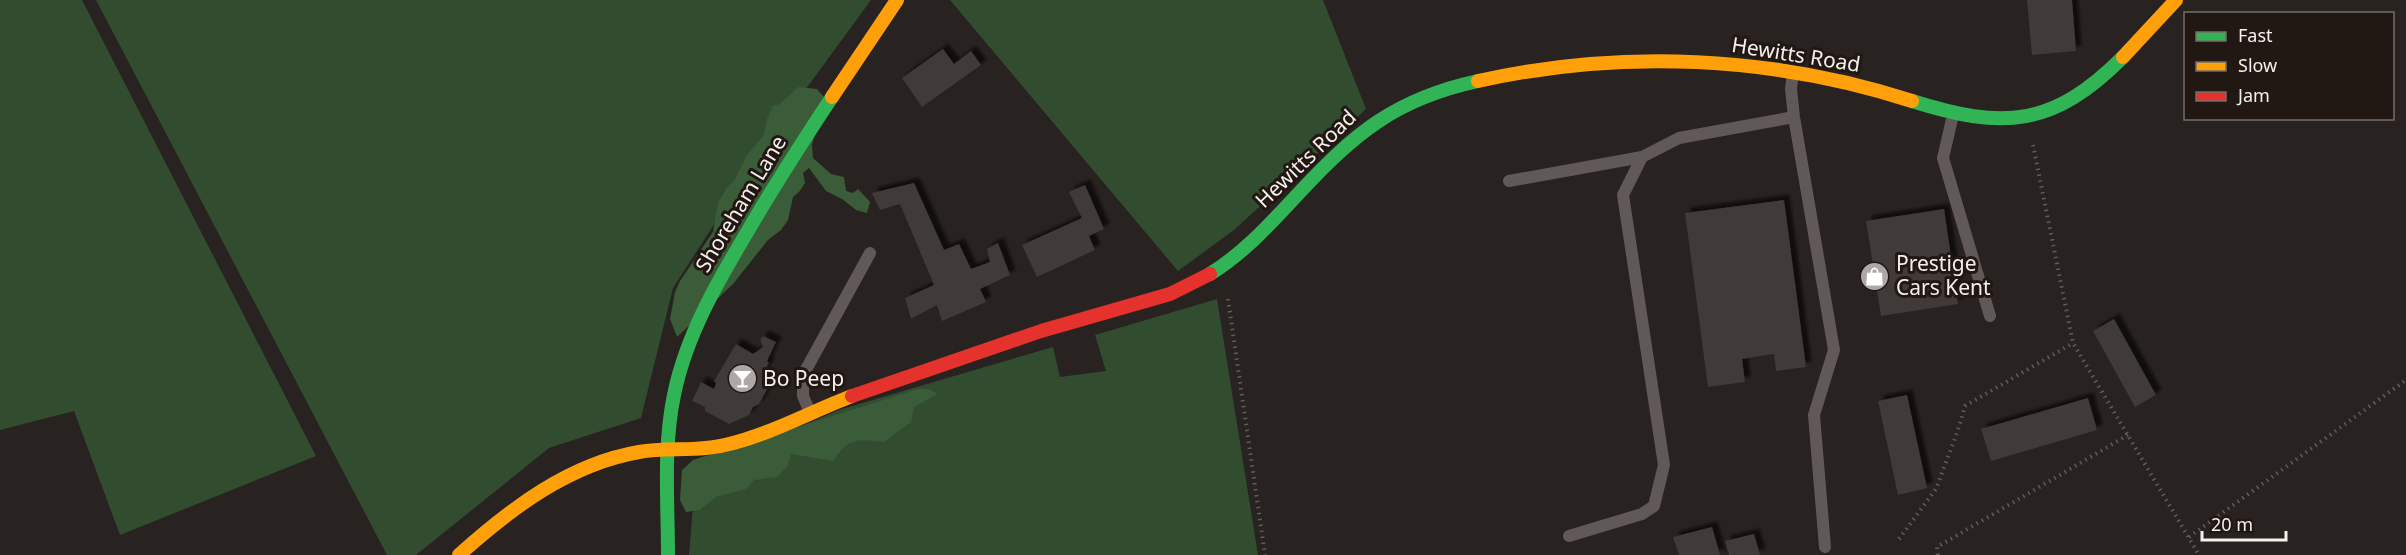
<svg xmlns="http://www.w3.org/2000/svg" width="2406" height="555" viewBox="0 0 2406 555" font-family="'Noto Sans',sans-serif">
	<style>
		.green { fill: #324c30 }
		.forest { fill: #3a5c39 }
		.building { fill: #3f3a38; filter: url(#shadow) }
		.lines { fill: none; stroke-linecap: round; stroke-linejoin: round }
		.path { stroke: #625b5b; stroke-width: 4; stroke-dasharray: 1.5 4.5; stroke-linecap: butt }
		.lane { stroke: #615858; stroke-width: 12 }
		.fast { stroke: #30b455; stroke-width: 14 }
		.slow { stroke: #ff9f0a; stroke-width: 14 }
		.jam { stroke: #e5322d; stroke-width: 14 }
		.labels { text-anchor: middle; stroke-width: 6; stroke-linejoin: round; paint-order: stroke }
		.street-label { font-size: 21px; fill: #f6efec; stroke: #211713 }
		.poi-label { font-size: 21px; fill: #f6efec; stroke: #211713; text-anchor: start }
	</style>
	<defs>
		<filter id="shadow"><feDropShadow dx="5.5" dy="-5.5" stdDeviation="1.5" flood-color="#0009"/></filter>
	</defs>
	<rect width="100%" height="100%" fill="#282220"/>
	<!-- green -->
	<path class="green" d="M0 0H82L316 456 120 535 74 411 0 430Z
		M96 0H871L770 138 673 288 641 418 549 448 416 555H387Z
		M950 0H1323L1366 109 1234 230 1178 271Z
		M1217 299 1258 555H689L696 469 842 409 1053 347 1060 377 1106 371 1095 335Z"/>
	<!-- forest -->
	<path class="forest" d="M798 87 817 89 825 98 812 145 813 158 831 174 844 177 846 191 853 193 858 189 870 202 867 213 856 210 842 199 826 191 809 168 803 173 805 183 799 192 793 197 788 220 781 230 768 240 733 284 677 337 670 319 675 292 680 281 713 232 718 203 728 186 734 181 747 155 764 135 767 119 773 106 780 104Z
		M918 389H928L938 394 914 407 911 422 884 442C857 439 849 437 833 461L791 454 787 467 777 477 754 480 746 489 716 497 699 510 686 512 680 500 682 470 693 460Z"/>
	<!-- building -->
	<path class="building" d="M2027 0H2072L2076 51 2032 55Z
		M943 49 954 64 971 51 981 65 922 107 902 78Z
		M914 183 944 250 959 244 971 269 990 262 987 249 998 243 1010 275 980 289 986 302 942 321 937 305 911 319 905 298 934 285 900 204 880 210 872 193Z
		M1085 185 1104 229 1089 236 1095 250 1037 277 1022 245 1082 218 1069 192Z
		M1784 200 1806 367 1776 371 1774 354 1742 359 1745 382 1708 387 1685 213Z
		M1944 209 1958 304 1881 316 1866 221Z
		M2114 319 2156 395 2135 407 2093 331Z
		M763 336 776 342 767 361 769 363 763 373 768 376 770 384 759 404 753 407 749 415 729 424 705 411V407L692 401 701 382 714 389 716 383 714 381 736 344 753 354 763 347 760 340Z
		M1907 395 1927 488 1898 495 1878 401Z
		M2088 398 2097 430 1991 461 1981 429Z
		M1712 527 1720 555H1679L1673 537Z
		M1754 534 1760 555H1729L1725 541Z"/>
	<g class="lines">
		<!-- path -->
		<path class="path" d="M2033 145 2073 343 2199 555
			M1228 299 1265 555
			M2189 537 2406 380
			M1899 539 1936 489 1957 433 1965 406 2073 343
			M1938 555 1937 547 2128 435"/>
		<!-- lane -->
		<path class="lane" d="M1793 72 1791 89 1794 117 1834 350 1814 415 1825 547
			M1953 115 1943 158 1990 316
			M1509 181 1642 157
			M809 410 803 396V375L870 253
			M1569 536 1642 514 1654 506 1664 465 1623 195 1642 157 1679 138 1794 117"/>
		<!-- fast -->
		<path class="fast" d="M1912 101C2004 130 2053 127 2123 57
			M1210 274C1244 253 1271 223 1298 194 1355 133 1395 99 1478 81
			M668 555C668 502 663 447 674 395 686 335 718 281 749 229 775 184 803 141 832 97"/>
		<!-- slow -->
		<path class="slow" d="M2123 57 2176 0
			M1478 81C1621 49 1773 56 1912 101
			M832 97 897 0
			M459 555C510 509 569 464 639 452 667 447 697 452 725 445 769 435 810 412 852 396"/>
		<!-- jam -->
		<path class="jam" d="M852 396 1041 331 1170 294 1210 274"/>
	</g>
	<!-- icons -->
	<defs>
		<symbol id="shop-disc" viewBox="-11 -11 22 22"><circle r="9.5" fill="#aea7a5" stroke="#211713"/><path d="M-5-2.5h2.3a2.7 3.5 0 0 1 5.4 0H5L5.5 6h-11ZM-1.5-2.5h3a1.5 2.3 0 0 0-3 0Z" fill="#fff"/></symbol>
		<symbol id="bar-disc" viewBox="-11 -11 22 22"><circle r="9.5" fill="#aea7a5" stroke="#211713"/><path d="M-6-5H6L.8 .8V4.5H3.5V6h-7V4.5H-.8V.8Z" fill="#fff"/></symbol>
	</defs>
	<g fill-rule="evenodd">
		<use href="#shop-disc" x="1858" y="260" width="33" height="33"/>
		<use href="#bar-disc" x="726" y="362" width="33" height="33"/>
	</g>
	<g class="labels">
		<!-- street labels -->
		<g class="street-label">
			<text transform="translate(1796 55) rotate(9)" y="7">Hewitts Road</text>
			<text transform="translate(1306 159) rotate(-44)" y="7">Hewitts Road</text>
			<text transform="translate(741 204) rotate(-59)" y="7">Shoreham Lane</text>
		</g>
		<!-- poi labels -->
		<g class="poi-label">
			<text x="1896" y="271">Prestige<tspan x="1896" dy="24">Cars Kent</tspan></text>
			<text x="763" y="386">Bo Peep</text>
		</g>
	</g>
	<!-- legend -->
	<rect x="2184" y="12" width="210" height="108" fill="#211713" stroke="#766d6a" stroke-width="1.5"/>
	<rect x="2196" y="32" width="30" height="9" fill="#30b455" stroke="#766d6a" stroke-width="1.5"/>
	<text x="2238" y="42" font-size="18" fill="#f6efec">Fast</text>
	<rect x="2196" y="62" width="30" height="9" fill="#ff9f0a" stroke="#766d6a" stroke-width="1.5"/>
	<text x="2238" y="72" font-size="18" fill="#f6efec">Slow</text>
	<rect x="2196" y="92" width="30" height="9" fill="#e5322d" stroke="#766d6a" stroke-width="1.5"/>
	<text x="2238" y="102" font-size="18" fill="#f6efec">Jam</text>
	<!-- scale -->
	<path d="M2202 531v9h84v-9" fill="none" stroke="#f6efec" stroke-width="3"/>
	<text x="2211" y="531" font-size="18" fill="#f6efec" stroke="#211713" stroke-width="4.5" paint-order="stroke">20 m</text>
</svg>
